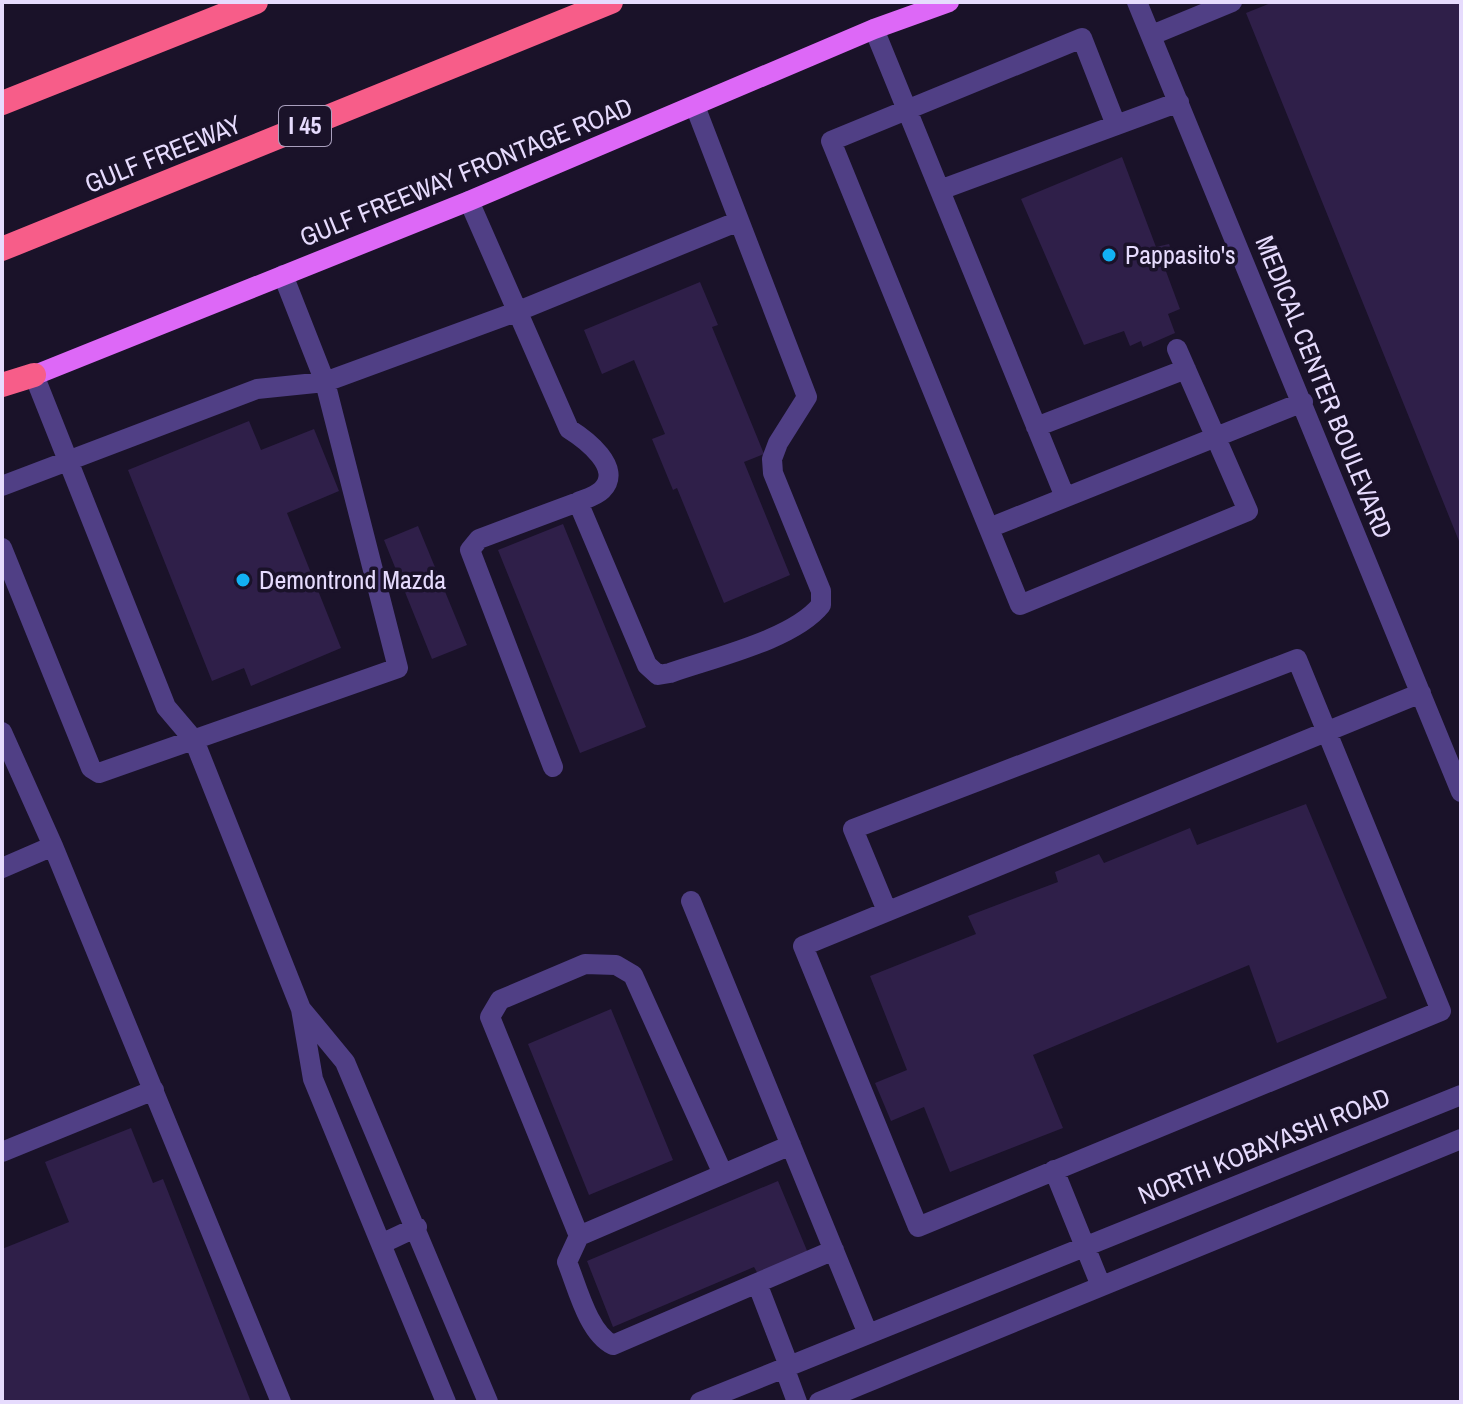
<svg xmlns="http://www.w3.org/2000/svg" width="1463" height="1404" viewBox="0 0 1463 1404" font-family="'Archivo Narrow',sans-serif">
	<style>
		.building { fill: #2f1f49 }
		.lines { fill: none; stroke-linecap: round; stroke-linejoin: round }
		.minor { stroke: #503f85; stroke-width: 20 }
		.major { stroke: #dd68f7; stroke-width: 20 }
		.highway { stroke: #f75d89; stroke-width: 24 }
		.poi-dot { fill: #12b1f3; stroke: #1a1229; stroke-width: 3 }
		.labels { text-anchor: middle; stroke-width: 7; stroke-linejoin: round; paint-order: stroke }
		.shield { fill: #1a1229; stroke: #a99fbd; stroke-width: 2 }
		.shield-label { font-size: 24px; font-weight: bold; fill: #e6dbfd }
		.street-label { font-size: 26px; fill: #e6dbfd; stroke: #1a1229 }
		.poi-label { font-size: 26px; fill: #e6dbfd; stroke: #1a1229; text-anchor: start }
	</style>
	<rect width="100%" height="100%" fill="#1a1229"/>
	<!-- building -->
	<path class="building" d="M1273 2H1461V546L1246 13Z
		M1122 157 1156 247 1169 244 1176 262 1164 266 1180 309 1168 314 1175 333 1143 347 1141 341 1130 346 1124 331 1084 345 1021 199Z
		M700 282 718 325 712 327 764 454 744 462 790 575 724 603 677 488 673 490 652 439 665 434 634 360 602 374 584 330Z
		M249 421 261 450 314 429 339 491 287 513 341 648 251 686 244 668 212 681 128 470Z
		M563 524 646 727 580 753 498 550Z
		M418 526 467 645 432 659 384 540Z
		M1306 804 1387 998 1277 1043 1249 965 1033 1055 1063 1128 950 1172 924 1107 891 1121 875 1083 907 1070 870 976 976 934 968 916 1058 882 1055 872 1099 854 1104 863 1190 828 1197 845Z
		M611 1009 673 1160 589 1195 528 1044Z
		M131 1128 153 1183 163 1179 251 1402H2V1249L69 1222 45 1162Z
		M778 1181 808 1253 758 1274 754 1267 613 1327 587 1261Z"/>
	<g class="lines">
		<!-- minor -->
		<path class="minor" d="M1137 2 1461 792
			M874 29 1065 497
			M1152 35 1232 2
			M1116 125 1082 38 831 141 1020 605 1248 511 1177 349
			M940 190 1179 102
			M469 201 569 429C585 439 624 468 602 490 596 496 585 499 578 502L647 665 658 675 670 673C712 658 793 640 821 605V591L773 473 772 459 778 443 807 397 695 106
			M34 375 166 707 194 740 301 1009 313 1079 446 1402
			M1036 427 1186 369
			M2 486 257 389 325 382 516 312 739 221
			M989 528 1303 402
			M2 548 91 768 99 773 398 668 325 382 283 275
			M2 732 53 846
			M553 767 470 550 479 539 578 502
			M2 868 53 846 281 1402
			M691 901 868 1334
			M887 911 853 829 1297 659 1441 1011 918 1227 803 946C1009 861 1215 778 1421 693
			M302 1010 345 1062 488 1402
			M791 1145 579 1236 567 1262C577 1286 588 1333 613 1345L834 1250
			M2 1152 154 1090
			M1054 1170 1101 1286
			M579 1236 490 1017 500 1000 585 964 616 965 633 975 723 1174
			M381 1244 417 1227
			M757 1283 789 1366
			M784 1367 797 1402
			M700 1402 1461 1095
			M819 1402 1461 1139"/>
		<!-- major -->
		<path class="major" d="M20 381 469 201 874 29 949 2"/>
		<!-- highway -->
		<path class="highway" d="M2 103 256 2
			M2 249 611 2
			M2 385 34 375"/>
	</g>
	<!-- markers -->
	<g class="poi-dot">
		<circle cx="1109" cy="255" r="8"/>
		<circle cx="243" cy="580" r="8"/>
	</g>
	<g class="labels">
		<!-- shield labels -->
		<rect class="shield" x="279" y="106" width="52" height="40" rx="6"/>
		<g class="shield-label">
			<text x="305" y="134">I 45</text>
		</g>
		<!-- street labels -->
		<g class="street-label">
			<text transform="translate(163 154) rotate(-22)" y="9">GULF FREEWAY</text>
			<text transform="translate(466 172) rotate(-22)" y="9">GULF FREEWAY FRONTAGE ROAD</text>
			<text transform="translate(1324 387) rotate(68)" y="9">MEDICAL CENTER BOULEVARD</text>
			<text transform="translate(1264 1146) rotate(-22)" y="9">NORTH KOBAYASHI ROAD</text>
		</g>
		<!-- poi labels -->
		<g class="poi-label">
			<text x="1125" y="264">Pappasito's</text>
			<text x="259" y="589">Demontrond Mazda</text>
		</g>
	</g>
	<!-- border -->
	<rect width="1463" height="1404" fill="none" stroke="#e6dbfd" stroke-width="8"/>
</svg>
